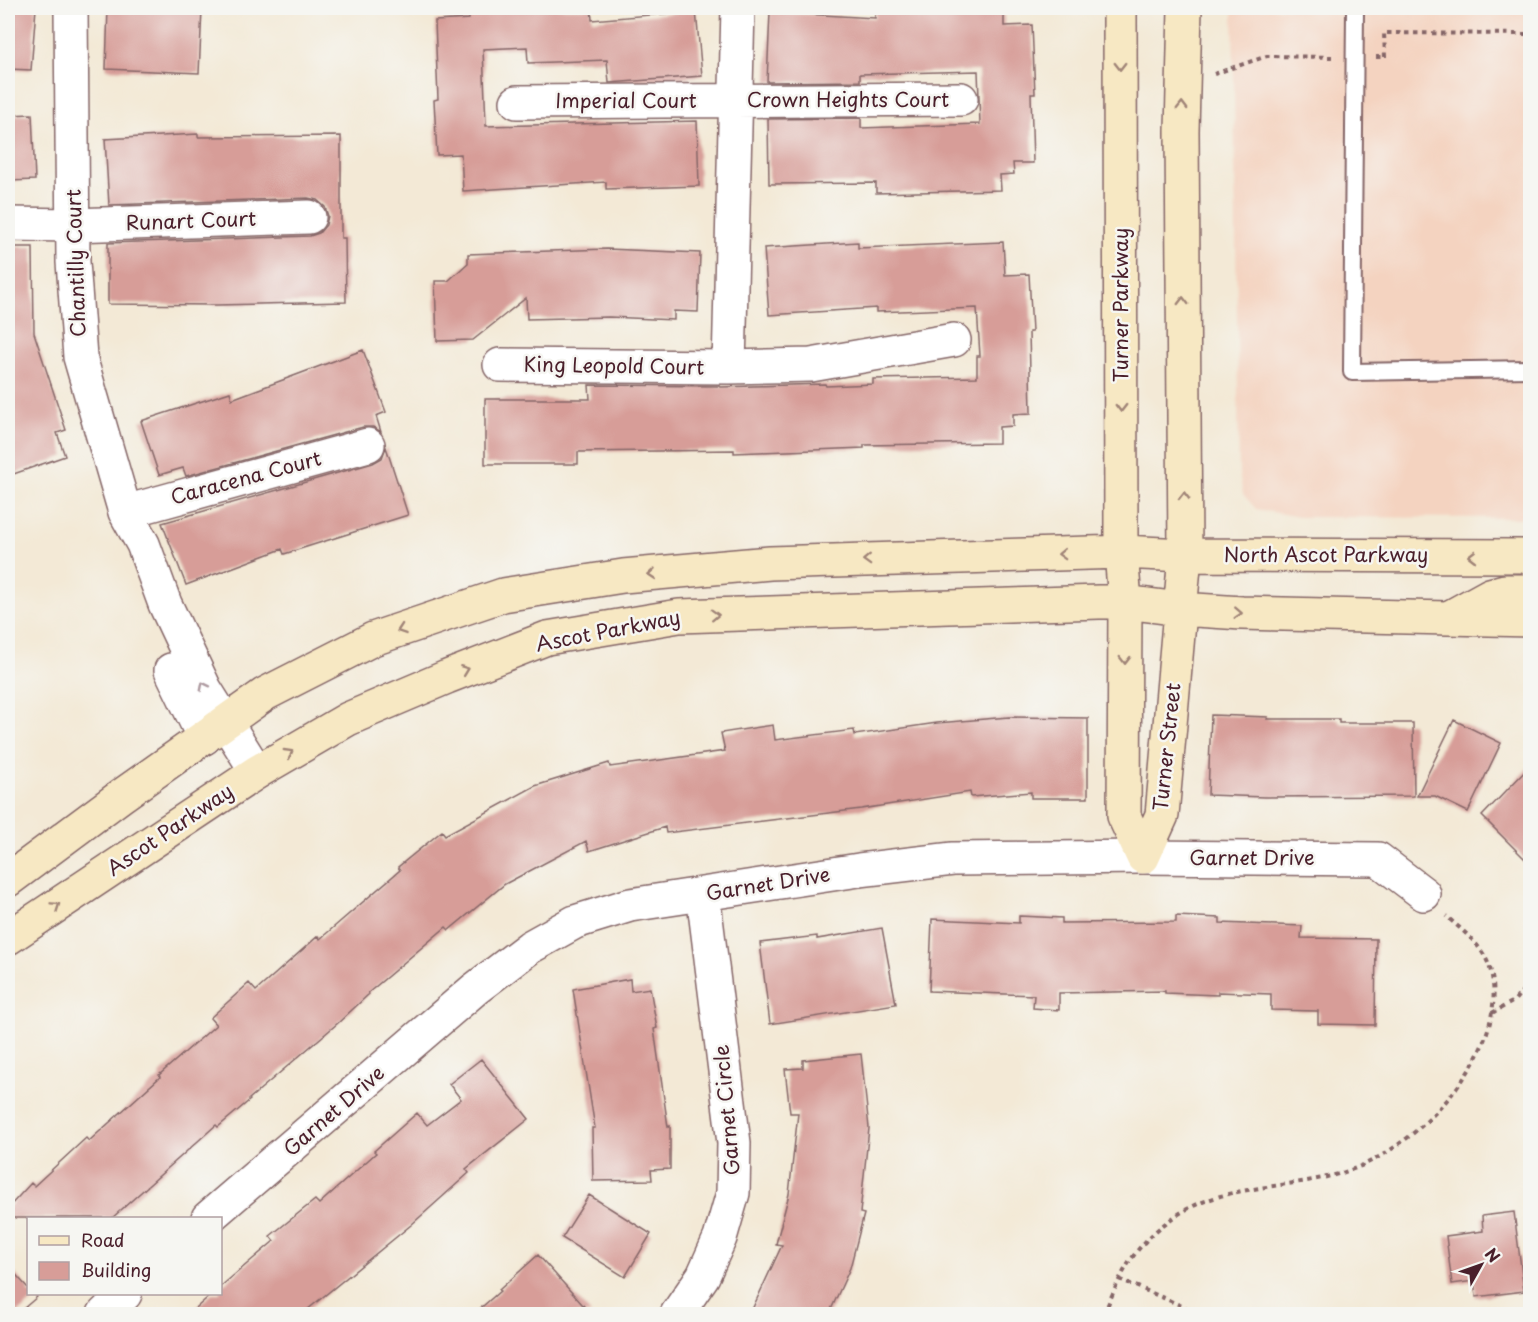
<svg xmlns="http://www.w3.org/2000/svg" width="1538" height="1322" viewBox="0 0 1538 1322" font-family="'Playpen Sans',sans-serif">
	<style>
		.built { fill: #f4d3c0 }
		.building { fill: #d79d98 }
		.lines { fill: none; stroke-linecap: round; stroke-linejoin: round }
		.lane-casing { stroke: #856667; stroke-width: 20 }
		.street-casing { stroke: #856667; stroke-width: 36 }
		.secondary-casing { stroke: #856667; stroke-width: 36 }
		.path { stroke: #856667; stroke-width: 4; stroke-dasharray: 4.5 4.5; stroke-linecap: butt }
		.lane { stroke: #fff; stroke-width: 16 }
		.street { stroke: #fff; stroke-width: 33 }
		.secondary { stroke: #f7e8c3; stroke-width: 33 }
		.oneway { stroke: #a08477 }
		.oneway2 { stroke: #ae9aa0 }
		.labels { text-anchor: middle; stroke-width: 5; stroke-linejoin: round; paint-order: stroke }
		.street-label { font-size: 20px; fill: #4a1f2b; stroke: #f6f6f2 }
	</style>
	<rect width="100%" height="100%" fill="#f6f6f2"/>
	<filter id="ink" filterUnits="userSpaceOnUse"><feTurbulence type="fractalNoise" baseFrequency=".0167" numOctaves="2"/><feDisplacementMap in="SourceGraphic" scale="12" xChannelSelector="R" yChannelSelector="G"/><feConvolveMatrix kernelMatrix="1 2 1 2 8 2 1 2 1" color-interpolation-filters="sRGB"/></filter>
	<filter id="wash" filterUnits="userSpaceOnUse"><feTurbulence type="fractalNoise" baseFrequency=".008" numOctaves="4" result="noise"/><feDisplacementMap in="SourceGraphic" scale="24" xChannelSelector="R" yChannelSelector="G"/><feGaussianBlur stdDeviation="1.35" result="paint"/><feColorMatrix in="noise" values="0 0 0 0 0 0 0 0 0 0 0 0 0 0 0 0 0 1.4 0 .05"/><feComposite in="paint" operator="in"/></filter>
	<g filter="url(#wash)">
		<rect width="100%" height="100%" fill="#f3e9d6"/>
		<!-- built -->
		<path class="built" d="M1233 8H1530V518L1299 517 1256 509 1243 494 1239 473Z"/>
		<g id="blocks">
			<!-- building -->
			<path class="building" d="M8 8H36L31 70 8 69Z
				M108 8 202 9 199 73 106 69Z
				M468 8H591L592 20 696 11 702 76 609 83 607 60 528 63 527 47 483 49 486 126 697 121 699 186 606 189V182L463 191 461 154 437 155 434 100 438 99 435 21 469 19Z
				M908 8H1004V26L1032 25 1035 94H1031L1033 163H1013L1014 174 1000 175 1001 190 876 193V183L769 184 768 119 861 118V128L980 124 978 71 860 74V81L767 82 770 12 875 18V9Z
				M32 114 35 180 8 181V115Z
				M198 134V137L341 136V238H345L346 302 216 305 108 304V243L310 236 319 233 326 225 328 216 325 207 317 200 308 198 109 205 105 139Z
				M858 242V248L1003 242 1005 275 1029 274 1032 332H1029L1031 413 1013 414V426L999 427V443L864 445V448L734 453V450L578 452V464H485V399H590L589 385 720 386V387L825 384 826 386 873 384V379L977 377V356H980L977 308 876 312V308L769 315 764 248Z
				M8 247H33L34 333 66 430 57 433 65 456 8 476Z
				M607 249 700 253 698 312 674 311V320L609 317 527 319 526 298 473 340 437 341 435 281H448L468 263V254Z
				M363 350 386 412 376 416 381 432 373 427H363L186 476 183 468 159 475 141 421 230 392 232 399Z
				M386 447 408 515 284 554 282 549 186 585 162 523 373 463 382 458Z
				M1211 715 1268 717 1267 719H1339V723H1413L1414 796 1265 797 1208 795Z
				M1009 717 1088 718V798H1031V792L971 797 970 792 861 809 666 833 665 827 589 851 586 841 505 884 449 930 446 927 368 993 369 994 338 1023 249 1099 250 1100 218 1127 216 1125 112 1218H8V1208L31 1183 34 1186 86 1138 89 1141 160 1077 159 1075 216 1025 210 1018 249 983 256 991 318 936 320 939 400 870 398 867 442 831 445 835 535 786 609 763 610 767 725 751 721 733 773 725 775 740 854 730 855 735 937 723Z
				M1454 720 1501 743 1468 812 1435 796H1417Z
				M1530 766V864L1482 816Z
				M1019 916 1062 918V923L1176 922V916L1220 918V923L1302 926 1301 938 1376 939 1375 1025 1318 1024V1011L1271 1010V994L1218 992V995L1165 993V991L1059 993V1010L1033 1008 1034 995 929 991 932 919 1019 923Z
				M882 928 896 1004 770 1024 760 943 817 936V939Z
				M630 979 631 991 650 988 657 1028 654 1029 668 1127 670 1126V1169L651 1170 652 1180 593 1181 592 1128H595L573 989Z
				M861 1054 869 1128 860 1213 864 1214 850 1268 829 1314H750L782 1245 776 1244 789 1194 798 1113H790L785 1069 803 1068V1060Z
				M481 1059 529 1119 466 1169 469 1173 411 1225 302 1314H189L213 1293H220V1287L274 1241 270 1236 315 1200 319 1204 376 1153 374 1151 417 1113 427 1125 461 1099 449 1084Z
				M589 1195 651 1234 625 1277 562 1238Z
				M1514 1212 1524 1291 1476 1297 1474 1281 1452 1284 1446 1236 1483 1231 1482 1216Z
				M538 1255 591 1314H474L500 1291 499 1290Z
				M8 1266 28 1288V1293H34L37 1297 17 1314H8Z"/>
		</g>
	</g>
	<g filter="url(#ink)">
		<use href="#blocks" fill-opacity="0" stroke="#856667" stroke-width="1.5"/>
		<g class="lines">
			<defs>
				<path id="lane" d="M1355 8 1352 372 1530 369"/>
				<path id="street" d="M71 8 73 262 80 357 125 512 143 544 165 604 205 689 257 772
					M517 102 961 99
					M8 224 73 225 309 217
					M500 365 729 367 811 365 954 340
					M729 367 738 8
					M125 512 368 445
					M171 670 204 738
					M208 1218 475 989 530 947 575 922 630 905 859 870 953 859 1143 857 1378 859 1424 894
					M104 1314 125 1294
					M677 1314 703 1276 720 1238 733 1193 734 1143 703 894"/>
				<path id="secondary" d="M1120 8 1121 552 1125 602 1124 816 1143 857
					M1450 617 1490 595 1505 591H1530
					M1143 857 1162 815 1185 555 1182 131 1185 8
					M8 880 121 796 265 694 373 639 503 595 623 576 770 563 1121 552 1185 555 1530 556
					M8 938 257 772 348 719 447 677 547 638 679 616 1099 602H1125L1180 609 1242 613 1530 620"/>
			</defs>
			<!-- lane casing -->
			<use href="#lane" class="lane-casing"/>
			<!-- street casing -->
			<use href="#street" class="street-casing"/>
			<!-- secondary casing -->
			<use href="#secondary" class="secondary-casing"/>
			<!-- path -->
			<path class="path" d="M1376 57H1385L1384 33 1530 34
				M1214 74 1267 56 1332 57
				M1492 1013 1514 1001 1530 982
				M1119 1279 1201 1314
				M1104 1314C1122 1271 1134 1245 1174 1217 1231 1178 1304 1193 1365 1164 1429 1135 1509 1047 1491 972 1485 947 1464 932 1446 916"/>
			<!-- lane -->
			<use href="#lane" class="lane"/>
			<!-- street -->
			<use href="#street" class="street"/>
			<!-- secondary -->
			<use href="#secondary" class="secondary"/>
		</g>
		<!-- one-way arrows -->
		<defs><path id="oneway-chevron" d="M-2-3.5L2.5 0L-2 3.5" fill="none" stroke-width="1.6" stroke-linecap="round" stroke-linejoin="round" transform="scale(1.5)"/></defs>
		<g class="oneway">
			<use href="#oneway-chevron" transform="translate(1120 66) rotate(90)"/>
			<use href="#oneway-chevron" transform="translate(1182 106) rotate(-89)"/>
			<use href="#oneway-chevron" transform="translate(1183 301) rotate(-90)"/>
			<use href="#oneway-chevron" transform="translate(1121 408) rotate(90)"/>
			<use href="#oneway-chevron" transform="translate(1184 496) rotate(-90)"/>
			<use href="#oneway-chevron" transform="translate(1062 554) rotate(178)"/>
			<use href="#oneway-chevron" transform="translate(1472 556) rotate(-180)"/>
			<use href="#oneway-chevron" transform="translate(867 560) rotate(178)"/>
			<use href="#oneway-chevron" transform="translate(652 574) rotate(175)"/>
			<use href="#oneway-chevron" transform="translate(1238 613) rotate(3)"/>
			<use href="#oneway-chevron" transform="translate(715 615) rotate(-2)"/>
			<use href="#oneway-chevron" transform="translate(401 630) rotate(161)"/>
			<use href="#oneway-chevron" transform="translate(1125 660) rotate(90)"/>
			<use href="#oneway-chevron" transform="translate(465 670) rotate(-21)"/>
			<use href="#oneway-chevron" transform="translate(289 753) rotate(-30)"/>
			<use href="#oneway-chevron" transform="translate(56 906) rotate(-34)"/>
		</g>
		<use class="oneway2" href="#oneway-chevron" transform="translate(204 686) rotate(-117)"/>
	</g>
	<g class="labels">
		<!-- street labels -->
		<g class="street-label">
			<text x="848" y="107">Crown Heights Court</text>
			<text x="626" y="108">Imperial Court</text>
			<text transform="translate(191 221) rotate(-2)" y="7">Runart Court</text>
			<text transform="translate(76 263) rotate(-92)" y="7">Chantilly Court</text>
			<text transform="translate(1121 305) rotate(-90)" y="7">Turner Parkway</text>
			<text transform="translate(614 366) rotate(1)" y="7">King Leopold Court</text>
			<text transform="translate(246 478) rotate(-15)" y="7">Caracena Court</text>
			<text x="1326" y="562">North Ascot Parkway</text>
			<text transform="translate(608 631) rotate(-11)" y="7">Ascot Parkway</text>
			<text transform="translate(1167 747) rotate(-84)" y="7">Turner Street</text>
			<text transform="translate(170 830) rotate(-34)" y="7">Ascot Parkway</text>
			<text x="1252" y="865">Garnet Drive</text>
			<text transform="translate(768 884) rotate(-9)" y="7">Garnet Drive</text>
			<text transform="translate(727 1110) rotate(-95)" y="7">Garnet Circle</text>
			<text transform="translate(334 1111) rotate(-41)" y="7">Garnet Drive</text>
		</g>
	</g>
	<!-- margin -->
	<rect width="1538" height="1322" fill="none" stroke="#f6f6f2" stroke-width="30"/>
	<!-- legend -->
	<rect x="27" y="1217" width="195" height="78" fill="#f6f6f2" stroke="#b1a0a2" stroke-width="1.5"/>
	<rect x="39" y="1236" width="30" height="9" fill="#f7e8c3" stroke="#b1a0a2" stroke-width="1.5"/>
	<text x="81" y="1247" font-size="18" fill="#4a1f2b">Road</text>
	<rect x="39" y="1262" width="30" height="18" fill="#d79d98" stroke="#b1a0a2" stroke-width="1.5"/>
	<text x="81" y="1277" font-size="18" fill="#4a1f2b">Building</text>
	<!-- north arrow -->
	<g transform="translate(1481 1265) rotate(50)" stroke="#f6f6f2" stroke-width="4.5" paint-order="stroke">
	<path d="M0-4.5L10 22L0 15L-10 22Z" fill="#4a1f2b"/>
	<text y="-9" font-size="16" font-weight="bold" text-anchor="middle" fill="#4a1f2b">N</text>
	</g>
</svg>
